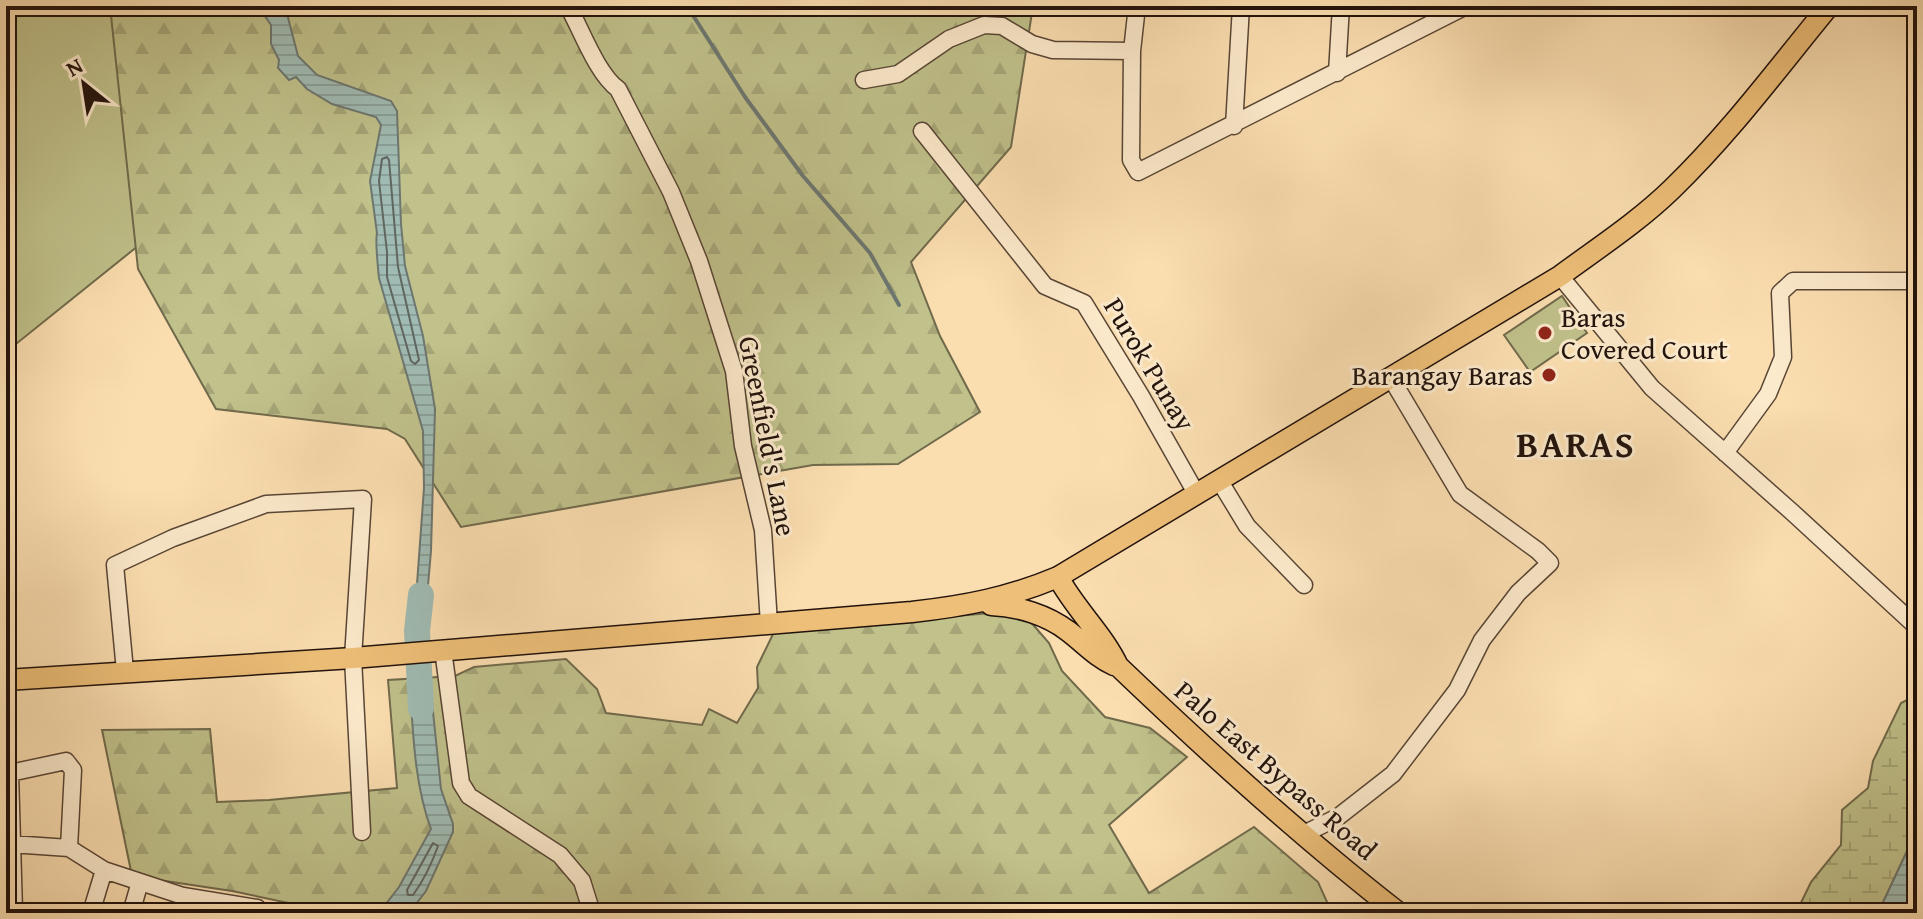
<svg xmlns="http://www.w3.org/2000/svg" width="1923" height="919" viewBox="0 0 1923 919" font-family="'Gentium Book Plus',serif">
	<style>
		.green { fill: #c0c18b; stroke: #706a4c; stroke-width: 2 }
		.forest { fill: url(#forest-firs); stroke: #706a4c; stroke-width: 2 }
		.wetland { fill: url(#wetland-marsh); stroke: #706a4c; stroke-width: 2 }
		.water { fill: url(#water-rules); stroke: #6d7770; stroke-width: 2 }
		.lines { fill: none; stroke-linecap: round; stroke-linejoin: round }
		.shore { stroke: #606660; stroke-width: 2 }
		.stream { stroke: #6d7770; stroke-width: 4 }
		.river { stroke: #a0bbb3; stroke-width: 26 }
		.minor-casing { stroke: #584535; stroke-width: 19 }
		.major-casing { stroke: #21120c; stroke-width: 23 }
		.minor { stroke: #fceacc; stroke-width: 16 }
		.major { stroke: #eebf78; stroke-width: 20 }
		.poi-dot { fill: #8f2418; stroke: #fceacc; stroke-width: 3 }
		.labels { text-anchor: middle; stroke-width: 6; stroke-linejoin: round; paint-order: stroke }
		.poi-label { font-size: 28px; fill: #21120c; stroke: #fceacc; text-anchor: start }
		.street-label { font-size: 28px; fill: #21120c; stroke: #fceacc }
		.district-label { font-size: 36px; font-weight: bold; letter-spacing: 2px; fill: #21120c; stroke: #fceacc }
	</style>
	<defs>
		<pattern id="forest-firs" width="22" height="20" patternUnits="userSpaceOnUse" patternTransform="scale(2)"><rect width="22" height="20" fill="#c0c18b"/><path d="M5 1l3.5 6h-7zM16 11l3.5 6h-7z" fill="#a5a577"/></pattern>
		<pattern id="wetland-marsh" width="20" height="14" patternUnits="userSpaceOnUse" patternTransform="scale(2)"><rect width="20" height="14" fill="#c0c18b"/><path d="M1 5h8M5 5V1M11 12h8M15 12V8" fill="none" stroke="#a5a577"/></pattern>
		<pattern id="water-rules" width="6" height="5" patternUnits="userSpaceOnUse" patternTransform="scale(2)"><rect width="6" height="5" fill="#a0bbb3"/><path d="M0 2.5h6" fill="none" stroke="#8aa099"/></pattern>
	</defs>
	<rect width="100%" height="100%" fill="#fbdeb0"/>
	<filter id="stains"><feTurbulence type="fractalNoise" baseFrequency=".0025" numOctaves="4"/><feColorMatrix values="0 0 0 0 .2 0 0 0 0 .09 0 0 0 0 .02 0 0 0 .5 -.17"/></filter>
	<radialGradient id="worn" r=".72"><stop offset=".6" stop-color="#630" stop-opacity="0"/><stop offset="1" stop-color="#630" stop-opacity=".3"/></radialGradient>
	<!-- green -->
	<path class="green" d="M6 6H150L174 217 6 352Z
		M1562 296 1587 333 1530 372 1504 335Z"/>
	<!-- forest -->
	<path class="forest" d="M110 6H1033L1011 147 911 262 940 336 980 412 898 464 813 465 461 527 405 439 387 429 216 409 138 269Z
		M1002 612 1029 620 1049 643 1062 671 1105 717 1150 728 1187 757 1109 825 1149 893 1254 827 1318 882 1332 913H336L232 891 132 876 102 730 210 729 217 802 269 800 397 788 388 680 455 676 474 667 566 659 597 689 606 713 702 725 709 709 737 723 758 688 757 667 774 632Z"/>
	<!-- wetland -->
	<path class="wetland" d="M1917 695V830L1878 913H1796L1811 882 1841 845 1842 810 1868 788 1873 761 1901 703Z"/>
	<!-- water -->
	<path class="water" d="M258 6H285L298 56 317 75 391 101 397 111 401 224 405 266 423 336 435 409 431 551 424 631H410L416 598 424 488 423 431 379 278C378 268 375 241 377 233L370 181 381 125 376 117 332 104 307 89 296 77 289 80 278 68 279 60 271 44V25Z
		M429 673 441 789 453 824V832L426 891 409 913H379L399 887 431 829C413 780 413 725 409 674Z
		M1917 830V909L1914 913H1878Z"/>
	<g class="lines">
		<!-- shore -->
		<path class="shore" d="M387 157 389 160 398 267 419 360 415 364 411 361 387 277V252L379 181 382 159Z
			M433 843 438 846C432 863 424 880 413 895H408L407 890Z"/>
		<!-- stream -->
		<path class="stream" d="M687 6 745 97 803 176 870 253 899 305"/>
		<!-- river -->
		<path class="river" d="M421 708 417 631 421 595"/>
		<defs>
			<path id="minor" d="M568 6C581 29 597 74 618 89L671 192 699 261 734 371 743 446 763 530 769 624
				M1137 6 1132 51 1131 160 1138 172 1466 6
				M1337 73 1341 6
				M864 80 898 74 949 39 984 25 1002 26 1032 44 1053 50 1132 51
				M1234 126 1241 6
				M922 131 1045 286 1084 303 1141 396 1196 493
				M1560 276 1652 388 1792 512 1917 627
				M1725 453 1768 394 1783 357 1780 293 1793 281H1917
				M1219 480 1247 526 1304 585
				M443 650 461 783 469 796 560 855 582 881 592 913
				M125 671 115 565 173 538 266 504 363 499 353 658 362 832
				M6 767 10 773 14 911 19 913
				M10 773 66 761 73 770 69 848
				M1302 835 1338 817 1393 774 1457 690 1482 640 1518 593 1550 563 1538 551 1460 494 1391 378
				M11 844 69 848 104 870 91 913
				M104 870 183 896 257 908 258 913
				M131 913 140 882"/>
			<path id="major" d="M1058 577C1075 609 1103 634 1118 666 1209 753 1300 836 1399 913
				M991 605C1018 606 1047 615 1068 631 1084 643 1096 657 1114 665
				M6 680 353 658 912 612C965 606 1008 598 1058 577L1560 276C1598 248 1638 222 1672 189 1730 133 1778 68 1829 6"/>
		</defs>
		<!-- minor casing -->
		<use href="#minor" class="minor-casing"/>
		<!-- major casing -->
		<use href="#major" class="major-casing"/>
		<!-- minor -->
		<use href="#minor" class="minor"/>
		<!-- major -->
		<use href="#major" class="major"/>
	</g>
	<!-- markers -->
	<g class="poi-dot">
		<circle cx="1545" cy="333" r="8"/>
		<circle cx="1549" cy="375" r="8"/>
	</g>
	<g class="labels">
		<!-- poi labels -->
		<g class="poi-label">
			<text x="1561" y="327">Baras<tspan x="1561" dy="32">Covered Court</tspan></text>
			<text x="1533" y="385" text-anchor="end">Barangay Baras</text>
		</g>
		<!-- street labels -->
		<g class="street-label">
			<text transform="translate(1150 364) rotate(59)" y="10">Purok Punay</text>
			<text transform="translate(768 436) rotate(79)" y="10">Greenfield's Lane</text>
			<text transform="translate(1276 770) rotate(41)" y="10">Palo East Bypass Road</text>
		</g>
		<!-- district labels -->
		<g class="district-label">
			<text x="1576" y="457">BARAS</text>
		</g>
	</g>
	<!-- margin -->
	<rect width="1923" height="919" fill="none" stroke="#fbdeb0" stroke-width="32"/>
	<rect x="8" y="8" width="1907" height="903" fill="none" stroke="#21120c" stroke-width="4"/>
	<rect x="16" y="16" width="1891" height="887" fill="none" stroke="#21120c" stroke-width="2"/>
	<!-- north arrow -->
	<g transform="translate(84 84) rotate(330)" stroke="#fceacc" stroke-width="6" paint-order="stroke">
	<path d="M0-6L14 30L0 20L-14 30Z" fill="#21120c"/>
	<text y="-12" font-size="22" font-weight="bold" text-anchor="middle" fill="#21120c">N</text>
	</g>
	<rect width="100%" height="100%" filter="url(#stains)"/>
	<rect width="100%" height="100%" fill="url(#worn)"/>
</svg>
